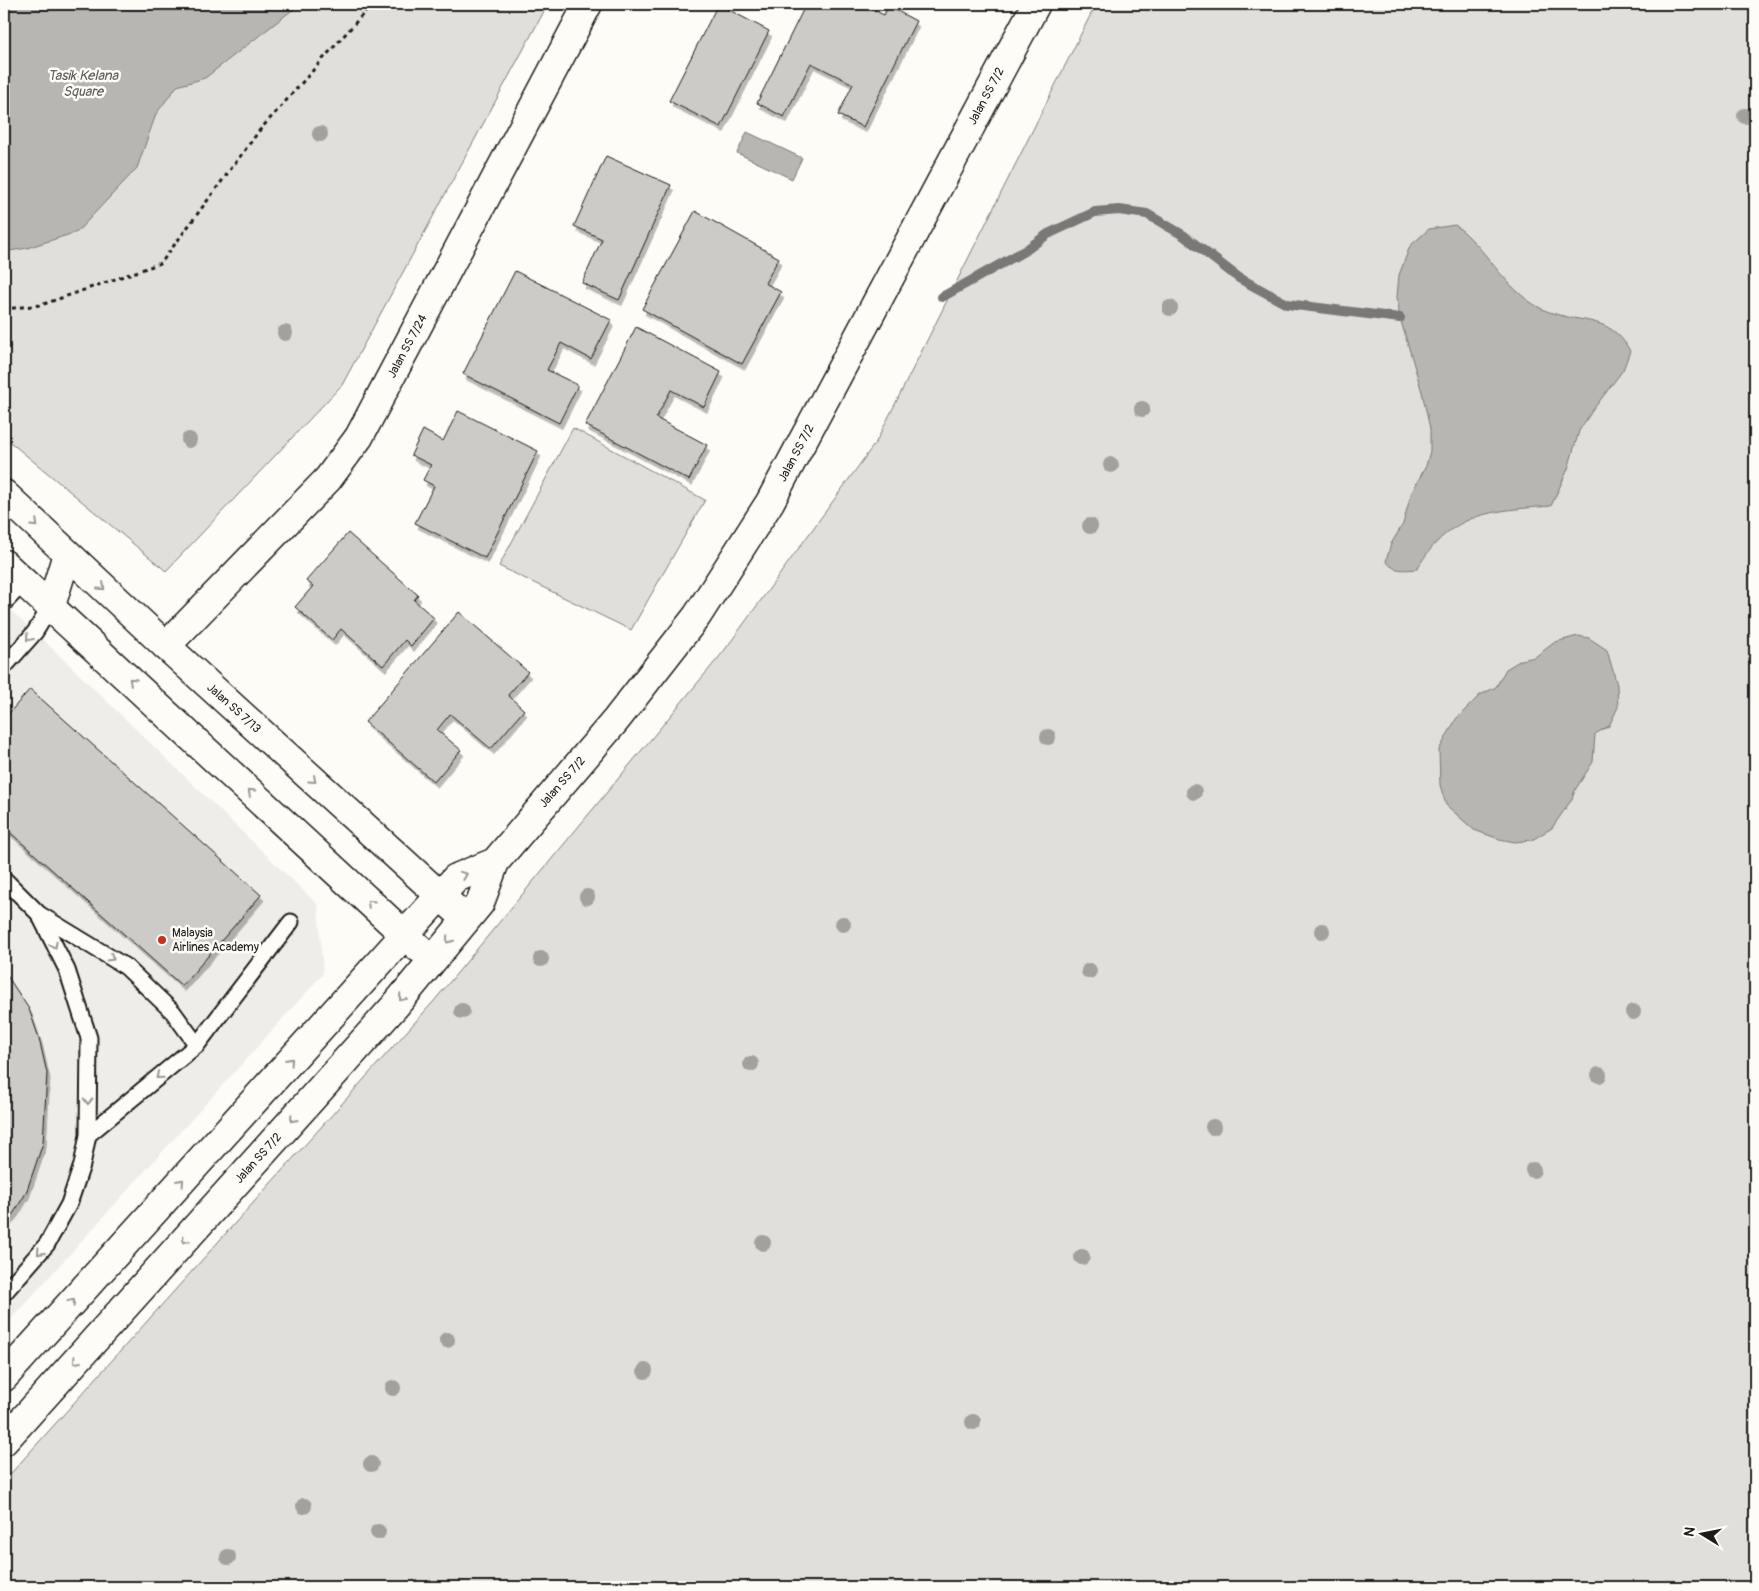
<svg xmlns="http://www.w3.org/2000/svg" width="1759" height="1591" viewBox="0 0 1759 1591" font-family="Pangolin,sans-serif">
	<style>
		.built { fill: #eeede9 }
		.green { fill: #e0dfdb; stroke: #7e7e7c }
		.water { fill: #b7b6b2; stroke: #797876 }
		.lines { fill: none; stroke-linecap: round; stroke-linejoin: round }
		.stream { stroke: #797876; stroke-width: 10 }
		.building { fill: #cccbc8; stroke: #1c1c1c; filter: url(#shadow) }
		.lane-casing { stroke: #1c1c1c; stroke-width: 19 }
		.street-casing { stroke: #1c1c1c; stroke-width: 31 }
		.secondary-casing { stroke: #1c1c1c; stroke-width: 31 }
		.path { stroke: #1c1c1c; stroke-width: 3; stroke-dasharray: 4 4; stroke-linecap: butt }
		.lane { stroke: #fdfcf7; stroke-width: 15 }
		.street { stroke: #fdfcf7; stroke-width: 28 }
		.secondary { stroke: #fdfcf7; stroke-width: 28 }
		.tree { fill: #a2a19e }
		.oneway { stroke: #989794 }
		.poi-dot { fill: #c8321e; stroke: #fdfcf7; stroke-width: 2 }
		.labels { text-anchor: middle; stroke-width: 5; stroke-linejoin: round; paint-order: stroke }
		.street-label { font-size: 12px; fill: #1c1c1c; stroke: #fdfcf7 }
		.poi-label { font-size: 12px; fill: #1c1c1c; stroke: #fdfcf7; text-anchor: start }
		.water-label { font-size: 14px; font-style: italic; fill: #5a5a58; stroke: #fdfcf7 }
	</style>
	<defs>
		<filter id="shadow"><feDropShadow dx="3" dy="5.5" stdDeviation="0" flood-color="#0004"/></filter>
	</defs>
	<rect width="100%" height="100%" fill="#fdfcf7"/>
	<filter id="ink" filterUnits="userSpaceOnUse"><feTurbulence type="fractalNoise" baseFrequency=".02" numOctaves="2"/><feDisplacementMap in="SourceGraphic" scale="10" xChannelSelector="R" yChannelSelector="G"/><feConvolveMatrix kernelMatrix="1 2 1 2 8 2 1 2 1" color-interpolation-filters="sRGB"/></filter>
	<g filter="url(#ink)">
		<!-- built -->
		<path class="built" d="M4 605 35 632 318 905 323 974 4 1327Z"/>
		<!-- green -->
		<path class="green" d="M4 4H548L342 385 166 571 4 437Z
			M1096 4H1755V1587H4V1481L434 1001 724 651 876 442Z
			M573 428 705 500 631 630 499 566Z"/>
		<!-- water -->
		<path class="water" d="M4 4H300L205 78 177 86 156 114 137 168 77 232 27 248 4 252Z
			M747 132 802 158 792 179 737 153Z
			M1455 225C1487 248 1503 288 1540 308 1576 326 1609 311 1630 351L1623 370 1592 411 1579 431 1568 469 1551 506C1491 511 1451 511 1417 569 1404 570 1394 572 1386 561L1391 544 1403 524 1411 494 1426 466 1430 451V429L1422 392 1400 318 1397 297 1399 275 1410 246 1429 229Z
			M1578 636 1589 638 1607 650 1617 685 1618 707 1609 726 1595 734 1593 762 1575 790 1572 799 1552 828 1532 840 1515 842 1499 839 1474 830 1446 805 1440 785 1439 750 1456 719 1480 695 1496 687 1506 669 1521 660 1535 657 1555 642Z"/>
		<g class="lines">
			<!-- stream -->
			<path class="stream" d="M942 297 1026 250 1048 234 1095 212 1119 210 1147 214 1183 235 1239 278 1287 304 1400 318"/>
		</g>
		<!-- building -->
		<path class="building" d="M718 4 769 31 721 127 669 101Z
			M806 4H862L884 15 888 6 916 21 863 127 838 115 853 84 811 63 784 117 757 103Z
			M606 156 671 185 619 300 582 283 602 239 574 226Z
			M695 211 779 258 765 283 781 292 742 364 642 309Z
			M515 271 611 320 591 359 561 343 547 370 578 385 559 423 463 374Z
			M636 327 721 372 704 407 671 390 656 418 707 445 689 480 585 425Z
			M458 411 538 451 485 558 415 523 434 486 423 480 431 465 411 455 423 430 443 441Z
			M348 533 418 595 414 600 434 618 411 646 405 640 383 666 341 629 332 640 295 607 313 586 306 581Z
			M459 612 528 672 508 695 524 710 491 749 450 714 437 730 461 750 434 782 365 722Z
			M30 689 261 895 182 986 4 827V719Z
			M4 971 29 1009 39 1038 47 1073 43 1143 26 1193 15 1211 4 1225Z"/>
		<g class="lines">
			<defs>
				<path id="lane" d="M4 603 24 582
					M4 667 35 632 51 606
					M4 879 39 914 67 970 89 1038 88 1135 82 1165 69 1204 47 1244 4 1293
					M39 914 126 967 173 1012 197 1045
					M88 1135 197 1045 291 922"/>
				<path id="street" d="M166 646 328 479 359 437 588 4"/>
				<path id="secondary" d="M4 494 166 646 455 909
					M4 564 419 948
					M51 606 67 554
					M4 1377 456 878 495 862
					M4 1441 394 1007 480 903 495 862 616 720 697 616 770 502 1036 4"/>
			</defs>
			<!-- lane casing -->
			<use href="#lane" class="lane-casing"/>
			<!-- street casing -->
			<use href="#street" class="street-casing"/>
			<!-- secondary casing -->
			<use href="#secondary" class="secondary-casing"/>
			<!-- path -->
			<path class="path" d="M4 309 41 305 161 263 259 131 372 4"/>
			<!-- lane -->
			<use href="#lane" class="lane"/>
			<!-- street -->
			<use href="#street" class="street"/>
			<!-- secondary -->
			<use href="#secondary" class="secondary"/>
		</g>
		<!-- trees -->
		<g class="tree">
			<circle cx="1745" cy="116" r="8"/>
			<circle cx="320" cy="134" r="8"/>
			<circle cx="1170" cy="308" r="8"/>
			<circle cx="285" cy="333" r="8"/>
			<circle cx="1142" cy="409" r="8"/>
			<circle cx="189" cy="440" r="8"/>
			<circle cx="1111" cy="465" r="8"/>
			<circle cx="1090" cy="526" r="8"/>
			<circle cx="1048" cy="737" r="8"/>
			<circle cx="1194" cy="792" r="8"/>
			<circle cx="587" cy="897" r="8"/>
			<circle cx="843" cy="924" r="8"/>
			<circle cx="1322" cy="931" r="8"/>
			<circle cx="541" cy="959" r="8"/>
			<circle cx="1089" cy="971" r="8"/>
			<circle cx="462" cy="1011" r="8"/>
			<circle cx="1633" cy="1012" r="8"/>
			<circle cx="751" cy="1064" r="8"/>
			<circle cx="1599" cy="1075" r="8"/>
			<circle cx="1213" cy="1127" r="8"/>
			<circle cx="1533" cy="1170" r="8"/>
			<circle cx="763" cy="1243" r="8"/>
			<circle cx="1082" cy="1257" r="8"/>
			<circle cx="447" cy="1340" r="8"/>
			<circle cx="645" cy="1371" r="8"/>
			<circle cx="393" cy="1388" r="8"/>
			<circle cx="973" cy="1422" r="8"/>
			<circle cx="371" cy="1464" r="8"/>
			<circle cx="304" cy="1506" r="8"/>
			<circle cx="378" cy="1532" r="8"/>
			<circle cx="228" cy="1557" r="8"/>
		</g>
		<!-- one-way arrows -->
		<defs><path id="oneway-chevron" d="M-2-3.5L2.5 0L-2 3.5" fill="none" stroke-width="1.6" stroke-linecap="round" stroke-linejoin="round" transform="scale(1.25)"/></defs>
		<g class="oneway">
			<use href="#oneway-chevron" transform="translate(35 524) rotate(44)"/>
			<use href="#oneway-chevron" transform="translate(102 587) rotate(43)"/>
			<use href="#oneway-chevron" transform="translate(29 638) rotate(131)"/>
			<use href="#oneway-chevron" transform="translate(132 681) rotate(-137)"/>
			<use href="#oneway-chevron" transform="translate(313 780) rotate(42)"/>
			<use href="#oneway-chevron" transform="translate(251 792) rotate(-137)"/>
			<use href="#oneway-chevron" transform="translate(464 875) rotate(-22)"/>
			<use href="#oneway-chevron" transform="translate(370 903) rotate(-137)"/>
			<use href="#oneway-chevron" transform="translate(449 940) rotate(129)"/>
			<use href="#oneway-chevron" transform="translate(54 945) rotate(63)"/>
			<use href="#oneway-chevron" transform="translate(111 958) rotate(31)"/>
			<use href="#oneway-chevron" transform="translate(402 998) rotate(130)"/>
			<use href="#oneway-chevron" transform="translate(290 1061) rotate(-48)"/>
			<use href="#oneway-chevron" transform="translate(159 1076) rotate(140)"/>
			<use href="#oneway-chevron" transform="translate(88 1101) rotate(91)"/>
			<use href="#oneway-chevron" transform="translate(293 1119) rotate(132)"/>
			<use href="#oneway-chevron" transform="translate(181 1182) rotate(-48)"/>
			<use href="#oneway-chevron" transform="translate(185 1240) rotate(132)"/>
			<use href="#oneway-chevron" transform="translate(40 1252) rotate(132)"/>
			<use href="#oneway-chevron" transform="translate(72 1302) rotate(-48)"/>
			<use href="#oneway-chevron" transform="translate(76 1361) rotate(132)"/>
		</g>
	</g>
	<!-- markers -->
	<circle class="poi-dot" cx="162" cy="940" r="5"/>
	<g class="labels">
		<!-- street labels -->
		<g class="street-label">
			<text transform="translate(986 96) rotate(-62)" y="4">Jalan SS 7/2</text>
			<text transform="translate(407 346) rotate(-62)" y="4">Jalan SS 7/24</text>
			<text transform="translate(796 453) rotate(-62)" y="4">Jalan SS 7/2</text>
			<text transform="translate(234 708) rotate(42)" y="4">Jalan SS 7/13</text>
			<text transform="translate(562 782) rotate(-49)" y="4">Jalan SS 7/2</text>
			<text transform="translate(258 1158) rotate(-48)" y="4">Jalan SS 7/2</text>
		</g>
		<!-- poi labels -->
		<g class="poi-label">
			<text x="172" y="937">Malaysia<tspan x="172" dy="14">Airlines Academy</tspan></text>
		</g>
		<!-- water labels -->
		<g class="water-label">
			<text x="83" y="80">Tasik Kelana<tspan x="83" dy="16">Square</tspan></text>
		</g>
	</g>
	<!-- margin -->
	<rect width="1759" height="1591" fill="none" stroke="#fdfcf7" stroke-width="20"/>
	<rect x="10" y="10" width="1739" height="1571" fill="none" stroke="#1c1c1c" stroke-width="2" filter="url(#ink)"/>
	<!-- north arrow -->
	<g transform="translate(1702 1534) rotate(280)" stroke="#fdfcf7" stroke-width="4" paint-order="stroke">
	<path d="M0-4L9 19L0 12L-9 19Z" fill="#1c1c1c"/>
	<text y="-8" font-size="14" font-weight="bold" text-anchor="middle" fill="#1c1c1c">N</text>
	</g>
</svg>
